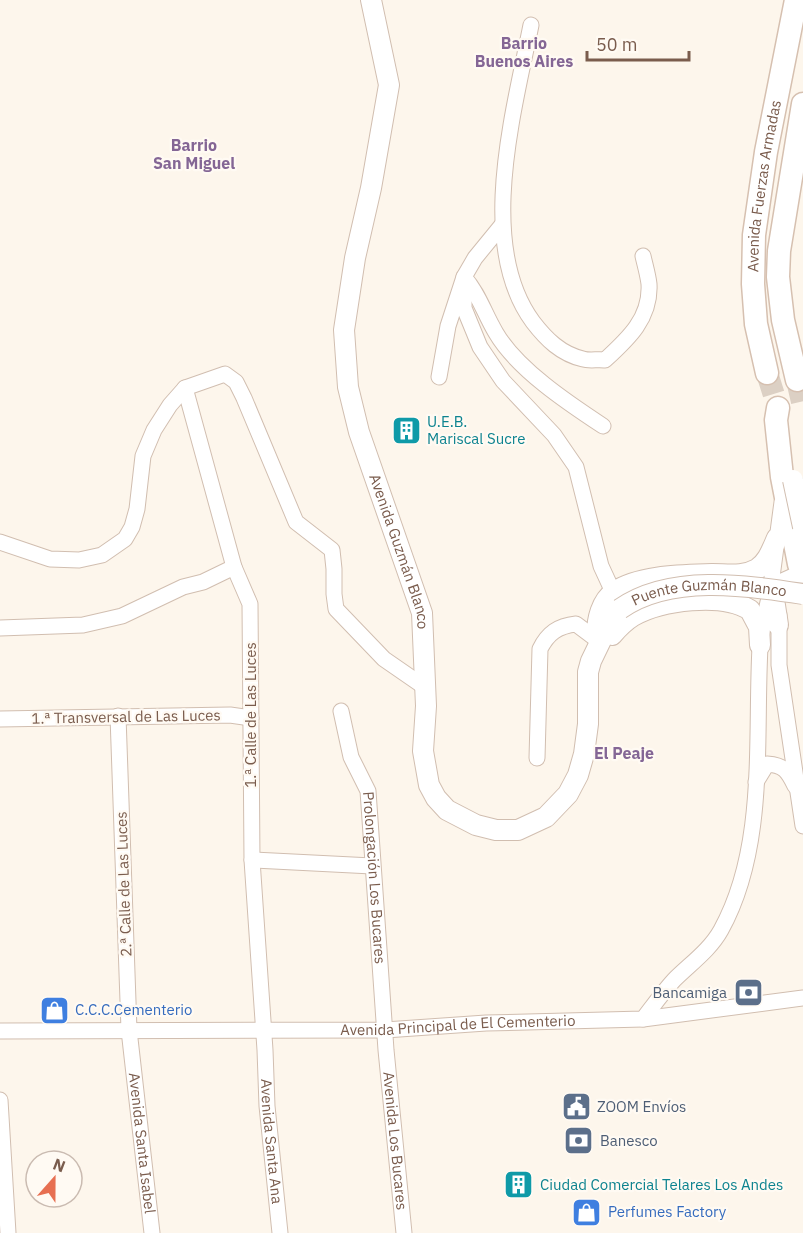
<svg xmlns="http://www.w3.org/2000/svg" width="803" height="1233" viewBox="0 0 803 1233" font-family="'IBM Plex Sans',sans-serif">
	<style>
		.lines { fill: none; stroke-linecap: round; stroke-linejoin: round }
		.secondary-tunnel { stroke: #dcd0c4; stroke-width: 22; stroke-dasharray: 22 11; stroke-linecap: butt }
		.minor-casing { stroke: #d1beb0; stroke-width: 17 }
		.tertiary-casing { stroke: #d1beb0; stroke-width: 22 }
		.secondary-casing { stroke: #d6c0b0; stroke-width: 25 }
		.minor { stroke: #fff; stroke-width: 15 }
		.tertiary { stroke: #fff; stroke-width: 20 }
		.secondary { stroke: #fff; stroke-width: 22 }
		.tertiary-bridge-casing { stroke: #d1beb0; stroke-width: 22; stroke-linecap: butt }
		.tertiary-bridge { stroke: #fff; stroke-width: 20 }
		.labels { text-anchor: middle; stroke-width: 4.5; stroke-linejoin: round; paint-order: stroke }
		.street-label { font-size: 15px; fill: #7a5c4d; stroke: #fffaf3 }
		.culture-label { font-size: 15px; fill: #0d838f; stroke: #fffaf3; text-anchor: start }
		.service-label { font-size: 15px; fill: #4e5e75; stroke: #fffaf3; text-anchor: start }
		.shop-label { font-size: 15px; fill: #366cbe; stroke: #fffaf3; text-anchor: start }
		.neighbourhood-label { font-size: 16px; font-weight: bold; fill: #846695; stroke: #fffaf3 }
	</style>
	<rect width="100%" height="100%" fill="#fdf6ec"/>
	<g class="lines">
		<!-- secondary-tunnel -->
		<path class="secondary-tunnel" d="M767 373 778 408
			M797 380 803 406"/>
		<defs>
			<g id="minor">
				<path d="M531 25C514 111 476 245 533 322 546 339 561 354 583 359 589 361 598 359 605 360 628 339 651 318 649 284 648 275 645 265 643 256"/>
				<path d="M502 225 475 258 464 277V308L480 347 503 381 554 435 576 467 601 566 613 592"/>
				<path d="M439 377 448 326 464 277C479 294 484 313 496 333 517 369 568 403 603 426"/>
				<path id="s1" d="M185 388 234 567 250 604 252 860 265 1050 267 1106 280 1233"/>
				<path d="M0 542 50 559 79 560 102 555 125 539 132 527 137 509 143 456 154 430 170 405 185 388 225 374 236 382 244 398 296 522 332 550 334 569V594L336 609 384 659 426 688"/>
				<path d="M772 577 782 502"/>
				<path d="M770 592 782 581 802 572"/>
				<path d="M779 615V665L803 826"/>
				<path d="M0 628 83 625 122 616 183 587 203 582 234 567"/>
				<path id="s2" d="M341 711 351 757 368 791 386 1050 404 1233"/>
				<path id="s3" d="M118 716 129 1030 152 1233"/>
				<path d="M0 719 230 715 251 718"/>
				<path d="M537 758 540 649C548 633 558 626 576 624L600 642"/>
				<path d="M756 782 767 764C784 765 788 771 795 786"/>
				<path d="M252 860 372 866"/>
				<path d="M643 1019 803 998"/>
				<path id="s4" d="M0 1031 385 1030 486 1023 643 1019C653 1006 663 992 674 980 690 964 710 950 721 930 767 847 755 739 760 647 761 632 765 617 768 602"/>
				<path d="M0 1100 8 1233"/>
			</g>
			<g id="tertiary">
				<path id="s5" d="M371 0 389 85 371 188 355 258 344 330 348 387 359 432 422 613 426 706 423 751 429 785 436 798 447 810 476 825 496 830H518L546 817 568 794 578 775 584 754 588 724V672L591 661 606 630 620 609"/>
				<path d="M774 599 778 625"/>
				<path d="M597 634C597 620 601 601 614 592 639 575 683 575 712 574 728 574 743 577 757 569 768 562 772 549 777 538"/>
				<path d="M612 635C618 628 625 621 633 616 661 600 722 592 750 610L759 627 760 645"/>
			</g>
			<g id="secondary">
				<path id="s6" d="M767 373 756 324 753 284 754 235 766 152 796 0"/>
				<path d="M797 380 783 320 778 277 779 251 803 104"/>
				<path d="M778 408 776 420 782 477 799 564 803 576"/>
			</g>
		</defs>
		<!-- minor casing -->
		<use href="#minor" class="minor-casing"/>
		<!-- tertiary casing -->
		<use href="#tertiary" class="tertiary-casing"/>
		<!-- secondary casing -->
		<use href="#secondary" class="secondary-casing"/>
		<!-- minor -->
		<use href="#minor" class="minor"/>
		<!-- tertiary -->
		<use href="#tertiary" class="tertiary"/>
		<!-- secondary -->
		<use href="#secondary" class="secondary"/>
		<defs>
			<g id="tertiary-bridge">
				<path d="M793 480 803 527"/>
				<path id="s7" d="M620 609C670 574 745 585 803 594"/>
			</g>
		</defs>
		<!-- tertiary-bridge casing -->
		<use href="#tertiary-bridge" class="tertiary-bridge-casing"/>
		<!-- tertiary-bridge -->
		<use href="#tertiary-bridge" class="tertiary-bridge"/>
	</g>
	<!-- icons -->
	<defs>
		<symbol id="building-square" viewBox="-11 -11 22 22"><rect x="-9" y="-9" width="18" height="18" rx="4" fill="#0f9aa8" stroke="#fffaf3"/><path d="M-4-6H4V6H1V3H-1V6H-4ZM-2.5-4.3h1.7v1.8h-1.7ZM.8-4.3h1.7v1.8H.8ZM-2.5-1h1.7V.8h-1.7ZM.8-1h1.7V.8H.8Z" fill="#fff"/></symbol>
		<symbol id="bank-square" viewBox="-11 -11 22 22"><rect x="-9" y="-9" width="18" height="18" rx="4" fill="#5c6f8a" stroke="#fffaf3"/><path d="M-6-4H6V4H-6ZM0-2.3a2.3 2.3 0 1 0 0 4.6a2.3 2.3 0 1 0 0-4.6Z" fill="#fff"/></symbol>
		<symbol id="shop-square" viewBox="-11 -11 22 22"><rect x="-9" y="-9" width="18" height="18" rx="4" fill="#3f7fe0" stroke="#fffaf3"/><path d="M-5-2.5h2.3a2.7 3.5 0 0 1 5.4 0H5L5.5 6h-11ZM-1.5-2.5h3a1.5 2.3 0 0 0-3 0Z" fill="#fff"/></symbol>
		<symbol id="civic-square" viewBox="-11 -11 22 22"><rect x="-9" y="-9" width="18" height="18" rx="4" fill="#5c6f8a" stroke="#fffaf3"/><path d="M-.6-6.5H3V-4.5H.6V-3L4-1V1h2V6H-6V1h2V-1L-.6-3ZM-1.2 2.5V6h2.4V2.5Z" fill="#fff"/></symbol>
	</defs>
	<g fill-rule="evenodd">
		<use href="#building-square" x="390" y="414" width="33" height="33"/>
		<use href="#bank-square" x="732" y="976" width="33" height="33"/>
		<use href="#shop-square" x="38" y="994" width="33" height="33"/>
		<use href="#civic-square" x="560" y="1090" width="33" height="33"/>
		<use href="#bank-square" x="562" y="1124" width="33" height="33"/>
		<use href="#building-square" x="502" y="1168" width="33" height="33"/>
		<use href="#shop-square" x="570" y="1196" width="33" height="33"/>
	</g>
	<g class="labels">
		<!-- street labels -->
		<g class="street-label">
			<text dy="5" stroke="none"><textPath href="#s6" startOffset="189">Avenida Fuerzas Armadas</textPath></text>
			<text dy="5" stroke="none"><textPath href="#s5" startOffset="566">Avenida Guzmán Blanco</textPath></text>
			<text dy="5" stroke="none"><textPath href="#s7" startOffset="93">Puente Guzmán Blanco</textPath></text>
			<text transform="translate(251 715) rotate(-90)" y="5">1.ª Calle de Las Luces</text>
			<text transform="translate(126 717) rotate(-1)" y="5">1.ª Transversal de Las Luces</text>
			<text dy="5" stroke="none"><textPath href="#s2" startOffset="172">Prolongación Los Bucares</textPath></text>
			<text transform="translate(124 884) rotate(-92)" y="5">2.ª Calle de Las Luces</text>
			<text dy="5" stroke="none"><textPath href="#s4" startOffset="458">Avenida Principal de El Cementerio</textPath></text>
			<text dy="5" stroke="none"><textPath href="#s2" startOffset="436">Avenida Los Bucares</textPath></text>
			<text dy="5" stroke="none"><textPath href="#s1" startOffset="764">Avenida Santa Ana</textPath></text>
			<text dy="5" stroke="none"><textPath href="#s3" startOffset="428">Avenida Santa Isabel</textPath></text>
		</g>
		<!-- culture labels -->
		<g class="culture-label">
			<text x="427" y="427">U.E.B.<tspan x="427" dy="17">Mariscal Sucre</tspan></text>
			<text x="540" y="1190">Ciudad Comercial Telares Los Andes</text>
		</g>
		<!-- service labels -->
		<g class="service-label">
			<text x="727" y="998" text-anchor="end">Bancamiga</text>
			<text x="597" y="1112">ZOOM Envíos</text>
			<text x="600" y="1146">Banesco</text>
		</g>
		<!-- shop labels -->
		<g class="shop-label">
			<text x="75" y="1015">C.C.C.Cementerio</text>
			<text x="608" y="1217">Perfumes Factory</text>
		</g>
		<!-- neighbourhood labels -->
		<g class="neighbourhood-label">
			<text x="524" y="49">Barrio<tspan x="524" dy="18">Buenos Aires</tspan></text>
			<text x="194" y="151">Barrio<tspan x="194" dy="18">San Miguel</tspan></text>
			<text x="624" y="759">El Peaje</text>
		</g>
	</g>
	<!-- north arrow -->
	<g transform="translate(54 1179) rotate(21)"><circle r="28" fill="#fffaf3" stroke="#cabbb1" stroke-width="1.5"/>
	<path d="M0-4.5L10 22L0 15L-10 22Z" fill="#e76f51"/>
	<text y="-9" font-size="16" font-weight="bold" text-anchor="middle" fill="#7a5c4d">N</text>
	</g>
	<!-- scale -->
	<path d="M587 51v9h102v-9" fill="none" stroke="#7a5c4d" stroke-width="3"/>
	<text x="596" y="51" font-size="18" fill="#7a5c4d" stroke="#fffaf3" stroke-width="4.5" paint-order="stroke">50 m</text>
</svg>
